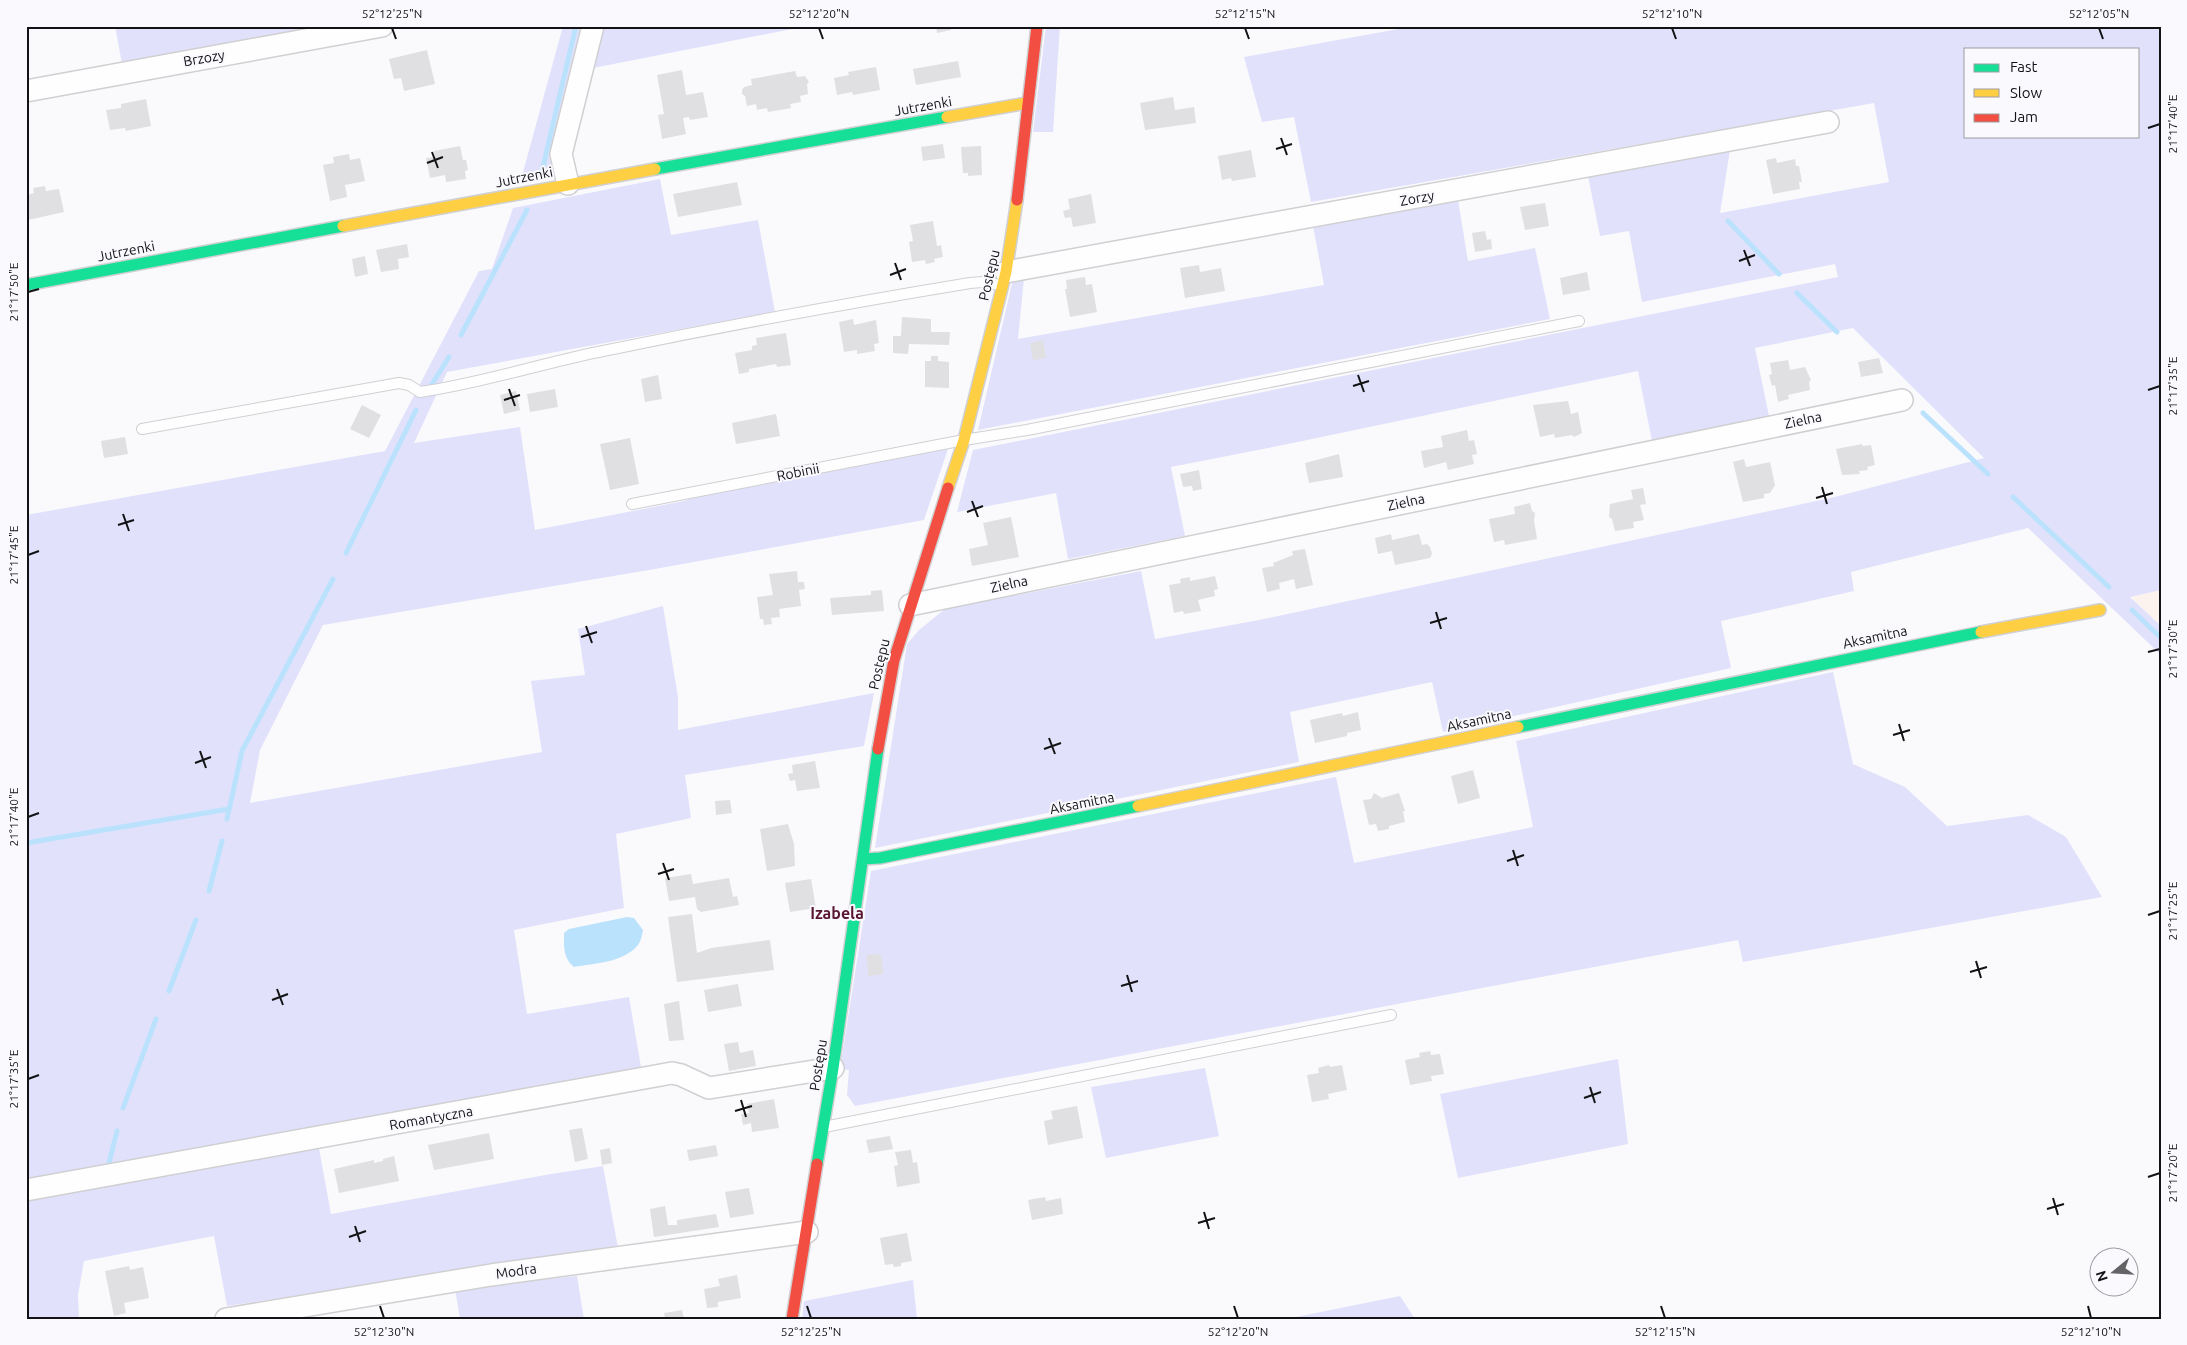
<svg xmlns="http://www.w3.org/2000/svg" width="2187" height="1345" viewBox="0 0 2187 1345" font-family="Ubuntu,sans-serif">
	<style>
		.industrial { fill: #fcf2ee }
		.green { fill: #e1e1fb; fill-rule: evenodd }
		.water { fill: #bbe2fd }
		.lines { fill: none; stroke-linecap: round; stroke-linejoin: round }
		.stream { stroke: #bbe2fd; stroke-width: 5 }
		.building { fill: #e0dfe1 }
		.lane-casing { stroke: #d0d0d3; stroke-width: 12 }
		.street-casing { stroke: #d0d0d3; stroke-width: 24 }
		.fast-casing { stroke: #d0d0d3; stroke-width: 14 }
		.slow-casing { stroke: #d0d0d3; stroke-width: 14 }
		.jam-casing { stroke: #d0d0d3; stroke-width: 14 }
		.lane { stroke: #fefeff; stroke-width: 10 }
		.street { stroke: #fefeff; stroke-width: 21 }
		.fast { stroke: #16e098; stroke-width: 11 }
		.slow { stroke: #ffcf43; stroke-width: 11 }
		.jam { stroke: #f24e42; stroke-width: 11 }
		.ticks { fill: none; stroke: #131315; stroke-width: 2 }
		.labels { text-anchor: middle; stroke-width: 4; stroke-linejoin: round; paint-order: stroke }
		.street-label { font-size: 14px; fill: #131315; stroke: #f9f9fe }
		.quarter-label { font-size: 16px; font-weight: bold; fill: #59162f; stroke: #f9f9fe }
		.neatline { fill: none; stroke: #131315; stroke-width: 2 }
		.ticks-label { font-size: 12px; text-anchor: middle; fill: #131315 }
	</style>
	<rect width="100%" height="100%" fill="#fafafd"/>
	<!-- industrial -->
	<path class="industrial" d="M2161 590V626L2130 596Z"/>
	<!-- green -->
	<path class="green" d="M115 26H325L122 64Z
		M563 26H584L552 176 520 183Z
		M602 26H808L593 68Z
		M1046 26H1060L1053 132H1033Z
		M1415 26H2161V590L2130 597 2161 626V655L2028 528 1851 572 1854 591 1721 621 1731 668 1443 732 1432 682 1290 712 1299 762 875 848 907 644 919 630 945 609 1141 571 1155 639 1259 620 1835 497 1984 458 1853 328 1755 348 1769 416 1652 441 1638 371 1288 444 1171 467 1185 536 1068 559 1056 493 957 512 973 450 1838 277 1835 264 1642 302 1629 231 1600 236 1588 176 1730 150 1720 213 1889 182 1874 103 1311 202 1294 117 1262 122 1244 57ZM1966 49H2138V136H1966Z
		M660 179 671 235 758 220 775 312 447 372 414 443 520 427 535 530 684 501 702 494 948 449 924 520 655 569 323 625 260 750 250 803 542 752 531 681 585 675 578 629 663 606 678 697V730L874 693 864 746 685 775 691 818 616 834 624 908 514 930 527 1014 629 997 642 1073 26 1182V515L385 451 479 271 492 269 513 208Z
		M1458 200 1468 261 1535 248 1550 319 978 430 1013 279 1024 278 1018 339 1324 285 1313 226Z
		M1833 672 1853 764 1905 787 1947 826 2028 815 2066 837 2102 897 1743 962 1738 940 855 1106 847 1095 849 1070 840 1069 871 871 1336 777 1354 863 1533 827 1516 741Z
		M1618 1059 1628 1144 1458 1178 1440 1094Z
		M1205 1068 1219 1136 1106 1158 1091 1087Z
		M318 1143 331 1214 551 1174 603 1166 618 1248 227 1306 214 1236 84 1261 78 1295 79 1319H26V1197Z
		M577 1276 584 1319H460L455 1289Z
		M913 1280 917 1319H802L804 1301Z
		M1400 1296 1415 1319H1286Z"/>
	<!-- water -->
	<path class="water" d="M627 917 634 918 643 930C642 935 641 941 638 945 623 963 595 963 574 967 563 958 564 947 564 933L569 929Z"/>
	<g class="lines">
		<!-- stream -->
		<path class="stream" d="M542 171 576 26
			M1728 221 1779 274
			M1797 293 1837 332
			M461 335 527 210
			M432 384 449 357
			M1923 413 1988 474
			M2013 497 2109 587
			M346 553 416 410
			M2132 610 2161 638
			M227 819 242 751 333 579
			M26 843 229 809
			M209 891 222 841
			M169 991 196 920
			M123 1108 156 1019
			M109 1163 117 1131"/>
	</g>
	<!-- building -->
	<path class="building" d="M936 26H950L951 30 937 33Z
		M427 50 435 84 404 91 401 78 394 79 389 59Z
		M958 61 961 77 916 85 913 69Z
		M876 67 880 90 853 95 852 92 837 95 834 78 849 75 848 72Z
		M682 70 686 95 703 92 708 117 690 120 689 117 683 118 686 134 662 139 658 115 664 114 657 75Z
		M795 71 797 77 805 76 809 82 807 84 808 94 800 96 801 102 790 104 791 108 768 112 767 108 757 110 756 104 747 106 745 96 742 94V90L744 87 752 85 751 79Z
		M1173 97 1175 110 1194 107 1196 123 1145 130 1140 103Z
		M146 99 151 126 126 131 125 128 110 130 106 110 121 108V104Z
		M943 144 945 158 923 161 921 147Z
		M460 146 463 160H466L468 170 465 171 466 179 446 182 445 175 430 178 426 158 435 157 434 151Z
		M981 146 982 175 968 176V173H963L961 147Z
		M1251 150 1256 177 1232 181 1231 178 1222 180 1218 156Z
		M349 154 350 160 360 158 365 181 345 185 347 197 330 201 323 165 334 163 333 157Z
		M1776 158 1777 163 1795 159 1796 166H1799L1802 182H1799L1800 189 1773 194 1766 160Z
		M737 182 742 205 678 217 673 194Z
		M45 186 46 191 59 189 64 212 28 220 26 195 34 193 33 188Z
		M1091 194 1096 223 1073 227 1071 217 1065 218 1063 211 1070 209 1068 199Z
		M1545 203 1549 226 1525 230 1520 207Z
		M933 221 937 246 941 245 943 257 934 259 935 262 926 264 925 260 912 262 909 242 913 241 910 225Z
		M1485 231 1487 240 1491 239 1492 249 1475 252 1472 233Z
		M407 244 409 257 398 259 399 269 381 272 376 250Z
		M365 256 368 274 355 277 352 259Z
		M1199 265 1200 272 1221 268 1225 291 1185 298 1180 268Z
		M1587 272 1590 290 1563 295 1560 278Z
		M1085 277 1086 285 1092 284 1097 312 1070 317 1065 289H1067L1066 280Z
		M902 317 931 319V332H950L949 345 909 344 908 354 893 353V336H901Z
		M853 319 854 325 876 320 879 343 874 344 875 351 857 354V350L844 352 839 322Z
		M786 333 791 365 777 367 776 364 749 369V372L739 374 735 353 752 350V346L757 345 756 338Z
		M1043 340 1046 358 1033 360 1030 343Z
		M931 356H938V361L949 362V388L925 387V361H931Z
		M1879 358 1883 373 1861 377 1858 362Z
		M1788 360 1790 370 1805 367 1811 380 1809 382 1810 390 1788 395 1789 399 1778 402 1775 385 1772 386 1769 375 1772 374 1770 363Z
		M658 375 662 399 645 402 641 379Z
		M555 389 558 407 530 412 527 394Z
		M516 391 520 410 504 414 500 395Z
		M1568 401 1571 414 1578 412 1582 433 1574 437 1572 435 1555 438 1554 434 1540 437 1533 405Z
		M362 405 381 415 369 438 350 429Z
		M776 414 780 436 736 444 732 423Z
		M1467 430 1469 441 1474 440 1477 454 1472 455 1474 464 1448 470 1446 462 1424 468 1421 451 1443 447 1441 436Z
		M125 437 128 454 104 458 101 441Z
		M630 438 639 484 610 490 600 444Z
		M1862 444 1863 446 1871 445 1875 465 1867 467 1868 470 1859 471 1860 474 1842 475 1836 449Z
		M1339 454 1343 477 1309 483 1305 463Z
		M1744 459 1746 467 1770 462 1775 485 1770 493 1764 494V498L1743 502 1733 462Z
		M1199 470 1202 489 1193 491 1192 486 1183 487 1180 474Z
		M1643 488 1646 504 1640 505 1644 520 1633 522 1634 528 1615 531 1612 519 1609 517 1610 504 1633 499 1631 490Z
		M1530 503 1532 511 1535 513 1534 520 1537 539 1505 545 1504 540 1494 542 1489 519 1515 514 1514 507Z
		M1011 517 1019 557 972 566 969 549 988 545 983 523Z
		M1391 534 1392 540 1419 534 1422 545 1427 544 1430 547 1432 554 1430 558 1395 565 1392 551 1378 554 1375 538Z
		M1305 549 1313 585 1296 589 1294 579 1279 583 1280 589 1267 592 1262 568 1274 566 1273 563 1293 555 1292 551Z
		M797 571 798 582H804L805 589 799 590 801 606 779 609 780 617 771 618 772 624 764 625 763 619H760L757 597 773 595 769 574Z
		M1215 576 1218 589 1214 590 1215 596 1198 600 1201 611 1184 614 1183 611 1174 613 1169 585 1181 583 1180 579 1190 577V581Z
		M882 590 884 611 832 615 830 598 871 595V591Z
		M1358 712 1361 730 1347 733V736L1315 743 1310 720 1342 713 1343 716Z
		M815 761 820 788 797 791 795 780 790 781 788 774 793 773 792 765Z
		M1473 770 1480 798 1458 804 1451 776Z
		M1374 793 1382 798 1399 793 1405 811H1403L1405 822 1389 826V829L1378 831 1376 824 1369 825 1363 800 1371 799Z
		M730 800 732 813 716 815 715 801Z
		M788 824 794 844 795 866 767 871 760 829Z
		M691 874 693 884 729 878 733 897 737 896 739 905 701 912 697 909 695 897 669 901 665 878Z
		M811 879 816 908 790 912 785 883Z
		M692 914 697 953 711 948 770 940 774 970 677 982 668 917Z
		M881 954 883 974 868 976 867 955Z
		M738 984 742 1006 708 1012 704 990Z
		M679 1001 684 1040 669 1041 664 1004Z
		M738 1042 740 1053 753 1050 756 1066 729 1071 724 1044Z
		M1430 1051 1431 1055 1440 1054 1444 1074 1431 1076 1432 1081 1410 1085 1405 1060 1420 1057 1419 1053Z
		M1329 1065 1330 1067 1342 1065 1347 1090 1328 1094 1329 1099 1312 1102 1307 1075 1319 1073 1318 1068Z
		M774 1099 779 1128 752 1132 751 1123 743 1125 741 1114 749 1113 747 1104Z
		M1077 1106 1083 1138 1048 1145 1044 1121 1053 1119 1051 1111Z
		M582 1128 588 1159 575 1162 569 1130Z
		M489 1133 494 1159 434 1170 428 1145Z
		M890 1136 893 1149 869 1153 866 1140Z
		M716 1145 718 1156 689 1161 687 1150Z
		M610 1148 612 1163 602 1165 600 1150Z
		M911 1150 913 1163 917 1162 920 1183 897 1187 894 1166 898 1165 895 1152Z
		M394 1156 399 1181 339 1193 334 1169 374 1160V1163L383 1161V1159Z
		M749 1188 754 1214 730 1218 725 1192Z
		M1045 1197 1046 1201 1061 1198 1063 1214 1032 1220 1028 1200Z
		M665 1206 668 1225H677V1220L716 1214 719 1227 654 1237 650 1209Z
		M907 1233 912 1261 901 1263V1266L894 1267 893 1264 885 1265 880 1238Z
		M129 1266 130 1270 143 1267 149 1298 124 1303 126 1313 114 1316 105 1271Z
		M737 1275 741 1298 718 1302V1307L707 1308 704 1289 720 1286 718 1279Z
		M682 1310 684 1319H665L664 1313Z"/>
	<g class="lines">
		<defs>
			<path id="lane" d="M142 429 399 383 409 385 420 392C484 383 545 362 608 350 729 325 849 303 970 283L982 282 1001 285
				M632 504 964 440 1027 430 1579 321
				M824 1127 1391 1015"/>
			<path id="street" d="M26 91 382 26
				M568 184 561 154 593 26
				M1006 272 1828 122
				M910 605 1902 400
				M26 1190 672 1073 681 1075 709 1088 833 1068
				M226 1319 491 1275 807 1232"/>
			<path id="fast" d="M655 169 947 117
				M26 285 343 226
				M1518 727 1981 632
				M863 859 880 858 1138 806
				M817 1164 833 1068 878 749"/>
			<path id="slow" d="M947 117 1027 103
				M343 226 655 169
				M948 488 964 440 1006 272 1017 200
				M1981 632 2100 610
				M1138 806 1518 727"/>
			<path id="jam" d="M1017 200 1037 26
				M878 749 894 660 948 488
				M792 1319 817 1164"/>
		</defs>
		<!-- lane casing -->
		<use href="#lane" class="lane-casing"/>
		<!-- street casing -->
		<use href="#street" class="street-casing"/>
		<!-- fast casing -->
		<use href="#fast" class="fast-casing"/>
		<!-- slow casing -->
		<use href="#slow" class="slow-casing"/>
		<!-- jam casing -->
		<use href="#jam" class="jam-casing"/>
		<!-- lane -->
		<use href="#lane" class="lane"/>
		<!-- street -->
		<use href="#street" class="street"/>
		<!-- fast -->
		<use href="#fast" class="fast"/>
		<!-- slow -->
		<use href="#slow" class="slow"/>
		<!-- jam -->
		<use href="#jam" class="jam"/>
	</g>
	<!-- ticks -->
	<path class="ticks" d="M392 28 396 39M819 28 823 39M1245 28 1249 39M1672 28 1676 39M2099 28 2103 39M2148 128 2160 124M1281 138 1287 155M1276 149 1292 144M432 152 438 168M427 163 443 157M1744 250 1750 266M1739 261 1755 255M895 263 901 280M890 275 906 269M28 292 39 289M1358 375 1364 392M1353 386 1369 381M509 389 515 406M2148 390 2160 386M504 400 520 395M1822 487 1827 504M1816 498 1833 493M972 501 978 517M967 512 983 506M123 514 129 531M118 525 134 520M28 555 39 551M1436 612 1441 629M1430 623 1447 618M586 626 592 643M581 637 597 632M2148 652 2160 649M1899 724 1904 741M1893 735 1910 730M1049 738 1055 754M1044 749 1061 743M200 751 206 768M195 763 211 757M28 817 39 813M1513 850 1518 866M1507 861 1524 855M663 863 669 880M658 874 674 869M2148 915 2160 911M1976 961 1981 978M1970 972 1987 967M1127 975 1132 992M1121 986 1138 981M277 989 283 1005M272 1000 288 994M28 1079 39 1075M1590 1087 1595 1103M1584 1098 1601 1092M741 1100 746 1117M735 1111 752 1106M2148 1177 2160 1173M2053 1198 2058 1215M2047 1209 2064 1204M1204 1212 1209 1229M1198 1223 1215 1218M355 1226 360 1242M349 1237 366 1231M380 1306 384 1318M807 1306 811 1318M1234 1306 1238 1318M1661 1306 1665 1318M2088 1306 2091 1318"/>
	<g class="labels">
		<!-- street labels -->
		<g class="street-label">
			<text transform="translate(204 58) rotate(-10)" y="5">Brzozy</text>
			<text transform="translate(923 106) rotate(-10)" y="5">Jutrzenki</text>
			<text transform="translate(524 177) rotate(-11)" y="5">Jutrzenki</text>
			<text transform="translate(1417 198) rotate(-10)" y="5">Zorzy</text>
			<text transform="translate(126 251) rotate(-11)" y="5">Jutrzenki</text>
			<text transform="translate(989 275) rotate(-77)" y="5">Postępu</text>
			<text transform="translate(1803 420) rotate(-12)" y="5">Zielna</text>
			<text transform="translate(798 472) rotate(-11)" y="5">Robinii</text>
			<text transform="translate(1406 502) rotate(-12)" y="5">Zielna</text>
			<text transform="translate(1009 584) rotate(-12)" y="5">Zielna</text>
			<text transform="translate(1875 637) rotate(-12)" y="5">Aksamitna</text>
			<text transform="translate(879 664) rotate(-77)" y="5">Postępu</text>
			<text transform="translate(1479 720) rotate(-12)" y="5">Aksamitna</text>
			<text transform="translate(1082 803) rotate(-11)" y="5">Aksamitna</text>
			<text transform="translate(818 1065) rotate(-81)" y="5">Postępu</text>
			<text transform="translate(431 1118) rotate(-10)" y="5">Romantyczna</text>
			<text transform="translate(516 1271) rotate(-8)" y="5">Modra</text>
		</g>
		<!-- quarter labels -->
		<g class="quarter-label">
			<text x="837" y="919">Izabela</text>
		</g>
	</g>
	<!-- border -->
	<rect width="2187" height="1345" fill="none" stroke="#f9f9fe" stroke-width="55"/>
	<!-- legend -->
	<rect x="1964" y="48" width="175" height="90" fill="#f9f9fe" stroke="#9d9da1"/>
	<rect x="1974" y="64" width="25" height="8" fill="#16e098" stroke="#9d9da1"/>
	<text x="2010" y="72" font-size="15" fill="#131315">Fast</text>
	<rect x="1974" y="89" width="25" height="8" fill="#ffcf43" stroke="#9d9da1"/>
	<text x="2010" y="98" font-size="15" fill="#131315">Slow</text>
	<rect x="1974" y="114" width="25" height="8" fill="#f24e42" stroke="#9d9da1"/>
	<text x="2010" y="122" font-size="15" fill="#131315">Jam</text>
	<!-- north arrow -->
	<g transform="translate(2114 1272) rotate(252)"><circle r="24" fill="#f9f9fe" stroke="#9d9da1"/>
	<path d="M0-4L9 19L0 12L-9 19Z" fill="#646466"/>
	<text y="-8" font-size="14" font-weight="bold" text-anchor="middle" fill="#131315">N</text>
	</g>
	<rect x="28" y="28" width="2132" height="1290" class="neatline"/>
	<g class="ticks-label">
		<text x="392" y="18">52°12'25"N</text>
		<text x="819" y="18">52°12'20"N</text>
		<text x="1245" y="18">52°12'15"N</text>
		<text x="1672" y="18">52°12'10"N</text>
		<text x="2099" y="18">52°12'05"N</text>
		<text transform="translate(2173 124) rotate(-90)" y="4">21°17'40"E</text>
		<text transform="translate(14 292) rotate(-90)" y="4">21°17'50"E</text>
		<text transform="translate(2173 386) rotate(-90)" y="4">21°17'35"E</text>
		<text transform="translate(14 555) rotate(-90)" y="4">21°17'45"E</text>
		<text transform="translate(2173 649) rotate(-90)" y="4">21°17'30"E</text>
		<text transform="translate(14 817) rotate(-90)" y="4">21°17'40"E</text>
		<text transform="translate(2173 911) rotate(-90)" y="4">21°17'25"E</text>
		<text transform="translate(14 1079) rotate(-90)" y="4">21°17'35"E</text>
		<text transform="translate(2173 1173) rotate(-90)" y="4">21°17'20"E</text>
		<text x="384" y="1336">52°12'30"N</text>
		<text x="811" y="1336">52°12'25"N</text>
		<text x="1238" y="1336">52°12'20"N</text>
		<text x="1665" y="1336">52°12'15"N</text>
		<text x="2091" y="1336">52°12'10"N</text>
	</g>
</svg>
